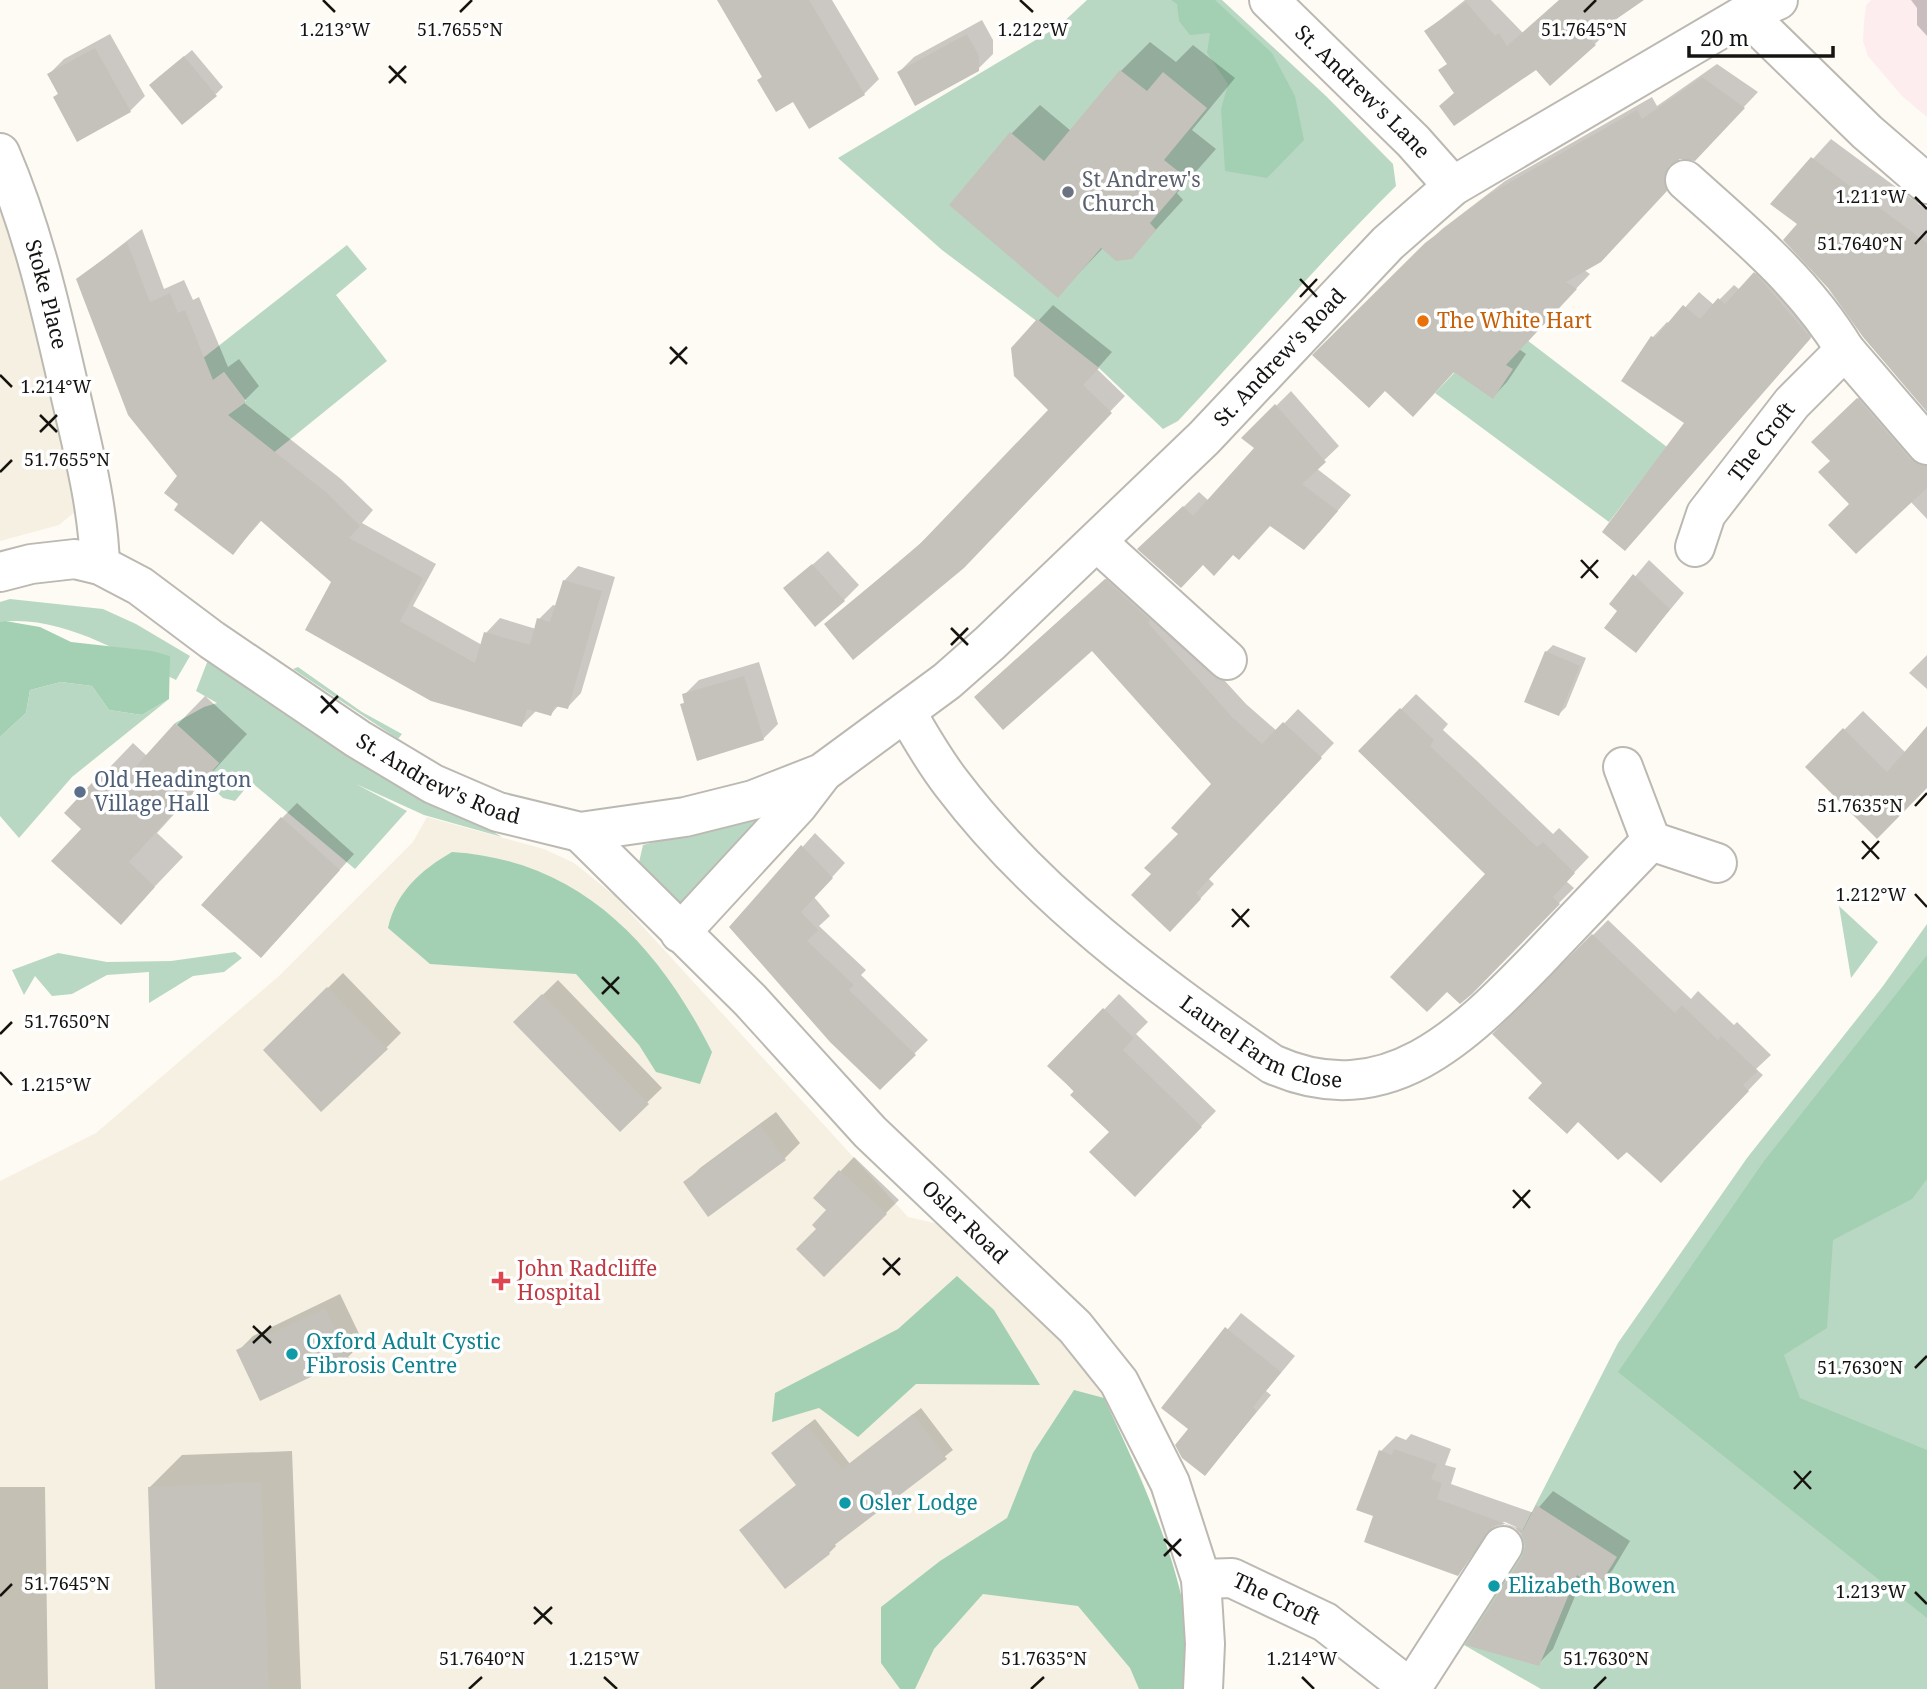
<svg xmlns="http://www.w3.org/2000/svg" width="1927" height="1689" viewBox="0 0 1927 1689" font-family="'Noto Serif',serif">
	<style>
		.commercial { fill: #fdedef }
		.built { fill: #f6f0e2 }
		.green { fill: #b9d8c3 }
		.forest { fill: #a3d0b3 }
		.shadow { fill: #0003 }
		.building { fill: #c5c2bb }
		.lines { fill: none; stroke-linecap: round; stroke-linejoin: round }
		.minor-casing { stroke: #bcb9b2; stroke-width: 42 }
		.minor { stroke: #fff; stroke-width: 38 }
		.ticks { fill: none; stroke: #151411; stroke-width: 2.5 }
		.worship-dot { fill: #6b7280; stroke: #fff; stroke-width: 2.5 }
		.food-dot { fill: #e8710a; stroke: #fff; stroke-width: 2.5 }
		.service-dot { fill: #5c6f8a; stroke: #fff; stroke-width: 2.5 }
		.health-dot { fill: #e0444e; stroke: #fff; stroke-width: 2.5 }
		.culture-dot { fill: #0f9aa8; stroke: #fff; stroke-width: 2.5 }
		.labels { text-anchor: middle; stroke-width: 7; stroke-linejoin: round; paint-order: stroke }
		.street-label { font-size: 21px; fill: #151411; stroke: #fff }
		.worship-label { font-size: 21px; fill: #5b616d; stroke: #fff; text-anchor: start }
		.food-label { font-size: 21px; fill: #c56008; stroke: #fff; text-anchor: start }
		.service-label { font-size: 21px; fill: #4e5e75; stroke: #fff; text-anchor: start }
		.health-label { font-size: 21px; fill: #be3a42; stroke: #fff; text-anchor: start }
		.culture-label { font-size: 21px; fill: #0d838f; stroke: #fff; text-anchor: start }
		.ticks-label { font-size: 18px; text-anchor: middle; fill: #151411; stroke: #fff; stroke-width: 7; stroke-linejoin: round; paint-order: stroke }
	</style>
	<rect width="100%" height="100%" fill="#fefbf4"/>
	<!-- commercial -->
	<path class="commercial" d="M1871 0H1927V117L1902 96 1868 56 1863 41 1864 22 1866 6Z"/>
	<!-- built -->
	<path class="built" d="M0 198 81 507 59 525 0 541Z
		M427 817 544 849 574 863 615 896 908 1217 943 1225 1060 1337 1104 1398 1142 1480 1173 1564 1183 1615 1187 1689H0V1181L96 1133 279 976 413 842Z"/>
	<!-- green -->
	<path class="green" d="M1087 0H1222L1326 96 1393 164 1396 186C1320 261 1251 343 1178 421L1163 429 1099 368 942 250 838 158 1059 26Z
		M347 245 367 269 336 295 387 361 256 467 194 441 246 401 224 372 197 392 184 373Z
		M1481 305 1667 447 1609 522 1435 393 1454 373 1435 355Z
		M10 599 103 609 136 624 190 656 176 680C124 654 61 614 0 622V602Z
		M208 660 312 731 502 837 424 815 356 784 407 811 355 869 251 782 235 801 223 798 204 780 219 763 175 723 204 707 217 703 196 691Z
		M298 667 362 712 402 734 398 739 293 669Z
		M61 682 92 686 109 710 142 715 169 699 72 777 19 838 0 816V737L26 713 30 690Z
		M760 814H765L680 912 637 871 643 845Z
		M1839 906 1878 942 1851 978Z
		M1927 924V1689H1541L1464 1645 1618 1343 1747 1158 1883 986Z
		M235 952 242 958 224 972 193 976 149 1003V972L107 975 72 994 52 996 35 976 24 995 12 970 58 953 107 962 171 961Z"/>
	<!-- forest -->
	<path class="forest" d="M1171 0H1215L1272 53 1295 96 1304 140 1267 178 1225 171 1221 109 1228 84 1207 53 1210 33 1190 35 1179 21 1177 4Z
		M5 621 40 627 71 642 152 651 170 656 169 699 142 715 109 710 92 686 61 682 30 690 26 713 0 737V622Z
		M452 852C579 860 657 943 712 1052L700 1084 656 1072 639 1045 576 974 430 964 388 928C396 892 421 870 452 852Z
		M1927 955V1179L1912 1199 1833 1240 1827 1328 1784 1355 1800 1398 1927 1450V1618L1618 1372 1764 1161Z
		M957 1276 994 1310 1040 1385 916 1384 858 1437 819 1408 772 1422 775 1393 898 1329Z
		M1074 1390 1104 1398C1139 1473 1204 1607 1187 1689H1139L1130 1668 1078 1606 983 1594 934 1649 915 1689H900L881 1663V1607L940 1561 1007 1518 1033 1453Z"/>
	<!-- shadow -->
	<path class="shadow" d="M719 0H832L879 79 864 94 794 100 759 80 763 76Z
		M1465 0H1491L1523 33 1560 0H1640L1605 25 1609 30 1595 44 1536 68 1456 92 1448 63 1426 31Z
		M1911 0H1927V36L1917 25V8Z
		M982 20 993 40V54L978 69 899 72 914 57Z
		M110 34 145 96 130 111 55 97 59 93 49 74 64 59Z
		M1150 42 1176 62 1193 45 1235 78 1192 130 1216 149 1177 193 1183 200 1131 257 1103 248 1058 295 1011 134 1040 105 1071 131 1121 71Z
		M192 50 223 87 216 94 158 78Z
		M1717 64 1758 92 1709 144 1679 157 1681 175 1616 245 1584 270 1590 274 1519 349 1526 354 1507 382 1493 397 1454 371 1385 389 1315 355 1442 229 1505 181 1652 97 1657 106Z
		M1831 139 1927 210V409L1799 224 1772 204Z
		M142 229 164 289 184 280 193 300 199 297 228 367 239 359 259 386 243 402 341 479 373 510 362 523 436 564 413 606 482 645 486 633 500 618 536 629 539 619 553 605 557 606 564 581 578 566 615 577 581 693 567 708 559 705 551 714 537 710 522 725 333 581 262 520 233 553 181 504 179 476 78 279Z
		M1769 259 1824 322 1639 534 1687 422 1624 380 1653 337 1667 322 1670 324 1699 292 1714 305 1734 285 1740 290Z
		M1053 305 1112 352 1097 369 1125 396 972 556 826 624 930 535 1050 410 1039 320Z
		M1877 380 1927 435V519L1910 501 1832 461V423Z
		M1291 391 1339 446 1316 468 1351 495 1319 533 1271 524 1234 553 1203 563 1140 549 1199 492 1209 501 1257 448 1244 438Z
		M828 551 859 585 844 600 786 588Z
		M1649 560 1684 593 1636 651 1620 611 1612 604Z
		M1120 566 1246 704 1277 731 1298 709 1334 743 1208 878 1214 884 1184 916 1153 874 1213 784 1092 649 990 683Z
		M1553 645 1586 658 1566 707 1559 714 1546 652Z
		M1927 655V689L1909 673Z
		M759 662 778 724 763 739 682 705 686 701 684 695 699 680Z
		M1416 694 1448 724 1443 730 1476 760 1553 834 1559 828 1589 857 1566 881 1574 888 1460 1002 1488 874 1360 751Z
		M205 696 247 734 157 833 183 857 121 922 84 829 66 813 133 743 147 756Z
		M1863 711 1906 753 1927 729V784L1807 767Z
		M297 803 354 854 276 941 282 818Z
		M815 833 845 863 814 897 830 916 819 926 866 970 861 975 928 1040 880 1088 731 927Z
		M1608 920 1691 999 1698 991 1734 1025 1737 1022 1771 1055 1756 1069 1763 1075 1661 1181 1545 1083 1494 1034Z
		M343 973 401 1033 386 1048 265 1050Z
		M558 980 662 1088 620 1129 515 1022Z
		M1119 994 1148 1022 1136 1034 1216 1111 1135 1194 1111 1132 1050 1066Z
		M776 1112 800 1143 785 1158 709 1214 685 1183 700 1168Z
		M854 1157 899 1200 824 1275 828 1210 815 1198Z
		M340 1294 363 1342 348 1357 238 1351 253 1336Z
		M1241 1313 1295 1356 1266 1391 1271 1395 1205 1474 1191 1429 1164 1407Z
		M921 1408 953 1450 834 1543 836 1546 829 1553 780 1446 815 1419 850 1464Z
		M1411 1434 1451 1449 1445 1465 1456 1468 1451 1484 1534 1513 1553 1491 1630 1541 1612 1571 1597 1586 1583 1577 1553 1649 1538 1664 1523 1558 1527 1546 1524 1535 1516 1527 1505 1522 1497 1524 1457 1574 1376 1515 1381 1451 1396 1436 1406 1440Z
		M292 1451 301 1689H158L150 1487 182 1455Z
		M0 1487H45L48 1689H0Z"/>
	<!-- building -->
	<path class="building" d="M717 0H809L865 95 809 129 793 102 776 112 757 80 762 77Z
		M1559 0H1644L1589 38 1596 45 1550 86 1536 70 1454 126 1439 106 1454 93 1438 70 1447 64 1424 31 1466 2 1495 36 1499 33 1507 46Z
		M967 34 979 56V71L915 106 897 72Z
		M95 48 131 112 77 142 53 97 58 94 47 74Z
		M184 56 217 96 182 125 149 85Z
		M1120 70 1147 91 1163 72 1207 108 1164 160 1188 179 1150 223 1156 230 1132 259 1116 261 1101 248 1058 298 949 205 1010 132 1044 161Z
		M1702 77 1745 108 1695 161 1679 159 1669 165 1664 176 1667 191 1601 262 1566 282 1577 289 1506 365 1513 369 1493 399 1454 372 1413 417 1385 391 1369 408 1312 355 1425 243 1488 195 1637 110 1642 119Z
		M1811 157 1927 243V412L1863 337 1828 288 1783 240 1797 224 1770 204Z
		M127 242 150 302 170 293 178 313 185 310 213 380 224 372 246 402 228 415 327 493 360 526 349 538 423 578 400 621 475 663 484 632 530 645 537 618 550 622 563 580 602 591 568 709 555 706 551 716 527 709 522 727 431 701 305 630 331 582 260 520 233 555 174 510 178 504 164 493 177 476 128 415 76 279Z
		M1754 272 1811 338 1625 551 1602 532 1684 423 1621 381 1651 336 1655 338 1683 305 1700 319 1718 298 1725 304Z
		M1037 319 1099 368 1083 385 1112 413 964 568 853 660 824 624 917 547 1048 410 1014 376 1011 348Z
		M1857 398 1910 459 1927 466V488L1856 554 1828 525 1849 504 1818 472 1830 461 1811 442Z
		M1275 404 1326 462 1302 484 1338 511 1304 550 1270 526 1239 560 1233 555 1214 576 1203 565 1181 588 1137 549 1183 506 1193 516 1254 448 1241 438Z
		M812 564 845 601 815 627 783 588Z
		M1633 574 1670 609 1636 653 1604 628 1617 611 1609 604Z
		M1105 579 1150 620 1148 623 1232 717 1262 744 1283 722 1322 758 1196 893 1201 899 1170 932 1131 895 1151 874 1144 868 1178 834 1171 828 1211 784 1092 651 1003 730 974 697Z
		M1545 651 1580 666 1559 716 1524 702Z
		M744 676 764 740 697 761 680 704 684 703 682 694Z
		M1400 708 1434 740 1430 746 1461 775 1537 847 1543 842 1575 873 1553 897 1560 904 1472 994 1460 1004 1447 992 1427 1012 1390 977 1485 874 1358 751Z
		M175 723 219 763 129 862 155 887 121 925 51 861 81 829 64 813 103 771 119 785Z
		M1927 726V788L1877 839 1805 767 1843 728 1887 772Z
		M281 817 340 870 261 958 201 905Z
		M801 845 833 878 801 912 818 930 807 941 854 985 849 990 916 1055 880 1090 830 1042 729 927Z
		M1592 934 1675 1013 1682 1005 1718 1040 1721 1036 1758 1071 1743 1085 1749 1091 1661 1183 1627 1152 1618 1160 1578 1122 1567 1134 1528 1098 1542 1083 1492 1034Z
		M327 987 388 1049 321 1112 263 1050Z
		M542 994 649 1104 620 1132 513 1022Z
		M1103 1008 1134 1038 1123 1050 1202 1127 1135 1197 1089 1152 1109 1132 1070 1095 1074 1091 1047 1066Z
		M760 1125 786 1160 708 1217 683 1182Z
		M839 1170 887 1214 824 1277 796 1249 816 1229 812 1225 826 1210 813 1198Z
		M325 1308 349 1359 260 1401 236 1350Z
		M1225 1327 1281 1372 1253 1407 1257 1411 1205 1476 1182 1458 1175 1445 1188 1429 1161 1408Z
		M913 1414 947 1459 828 1550 830 1554 785 1589 739 1530 796 1485 771 1453 807 1425 842 1469Z
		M1394 1449 1437 1464 1431 1479 1442 1483 1437 1499 1523 1530 1536 1505 1617 1557 1597 1589 1577 1575 1539 1666 1465 1645 1522 1557 1525 1546 1522 1535 1515 1528 1505 1524 1492 1527 1458 1576 1364 1542 1373 1516 1356 1510 1379 1450 1392 1455Z
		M261 1482 269 1689H155L148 1487Z"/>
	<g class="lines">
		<defs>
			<g id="minor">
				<path id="s1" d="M1269 0 1413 141 1453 186"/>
				<path d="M1746 14 1867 132 1927 184"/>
				<path id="s2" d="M0 153C34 232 52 314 71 397 84 453 98 507 100 565"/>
				<path d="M1685 180C1742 231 1805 283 1845 350"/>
				<path d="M1097 542 1227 660"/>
				<path id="s3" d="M1695 547 1706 514 1792 403 1845 350 1927 445"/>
				<path id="s4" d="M0 572 31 564 75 559 100 565 140 586 212 640 358 739 433 784 498 812 580 832 685 817 753 800 822 773 947 681 990 643 1204 438 1388 243 1453 186 1746 14 1778 0"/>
				<path id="s5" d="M906 712C920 736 934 761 952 784 1037 896 1157 985 1272 1064 1389 1117 1469 1030 1544 953 1580 915 1615 878 1651 841"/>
				<path d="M1623 767 1651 841"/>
				<path id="s6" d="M580 832 750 1000 870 1132 1075 1327 1119 1382 1170 1483 1201 1579 1205 1644 1203 1689"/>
				<path d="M1651 841 1717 863"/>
				<path d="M680 933 798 805 821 775"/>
				<path id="s7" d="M1201 1579 1232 1578 1325 1622 1411 1689 1503 1546"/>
			</g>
		</defs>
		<!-- minor casing -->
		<use href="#minor" class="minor-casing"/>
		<!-- minor -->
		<use href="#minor" class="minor"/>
	</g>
	<!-- ticks -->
	<path class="ticks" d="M323 0 335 12M1020 0 1033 12M460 12 472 0M1584 12 1596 0M389 66 406 83M389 83 406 66M1915 197 1927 209M1915 244 1927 231M1300 279 1317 297M1300 297 1317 279M670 347 687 364M670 364 687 347M0 375 12 387M40 415 57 432M40 432 57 415M0 472 12 460M1581 560 1598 578M1581 578 1598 560M951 628 968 645M951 645 968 628M321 696 338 713M321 713 338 696M1915 806 1927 793M1862 841 1879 859M1862 859 1879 841M1915 894 1927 907M1232 909 1249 927M1232 927 1249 909M602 977 619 994M602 994 619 977M0 1034 12 1022M0 1072 12 1085M1513 1190 1530 1208M1513 1208 1530 1190M883 1258 900 1275M883 1275 900 1258M253 1326 271 1343M253 1343 271 1326M1915 1368 1927 1356M1794 1471 1811 1489M1794 1489 1811 1471M1164 1539 1181 1556M1164 1556 1181 1539M1915 1592 1927 1604M0 1596 12 1584M534 1607 552 1624M534 1624 552 1607M604 1677 617 1689M1302 1677 1314 1689M469 1689 482 1677M1031 1689 1044 1677M1594 1689 1606 1677"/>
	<!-- markers -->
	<circle class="worship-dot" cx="1068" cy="192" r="7"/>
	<circle class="food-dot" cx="1423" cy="321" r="7"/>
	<circle class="service-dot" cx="80" cy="792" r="7"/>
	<path class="health-dot" d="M497.5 1270.5h7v7h7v7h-7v7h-7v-7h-7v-7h7z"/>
	<g class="culture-dot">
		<circle cx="292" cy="1354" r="7"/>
		<circle cx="845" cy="1503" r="7"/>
		<circle cx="1494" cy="1586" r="7"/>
	</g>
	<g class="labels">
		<!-- street labels -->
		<g class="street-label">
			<text dy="7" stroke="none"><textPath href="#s1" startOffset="131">St. Andrew's Lane</textPath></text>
			<text dy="7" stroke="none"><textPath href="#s2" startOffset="149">Stoke Place</textPath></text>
			<text dy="7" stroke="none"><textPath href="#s4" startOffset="1526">St. Andrew's Road</textPath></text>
			<text dy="7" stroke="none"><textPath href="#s3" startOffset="126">The Croft</textPath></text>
			<text dy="7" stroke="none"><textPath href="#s4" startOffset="504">St. Andrew's Road</textPath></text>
			<text dy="7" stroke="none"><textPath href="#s5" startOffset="494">Laurel Farm Close</textPath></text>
			<text dy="7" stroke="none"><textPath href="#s6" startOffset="548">Osler Road</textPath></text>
			<text dy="7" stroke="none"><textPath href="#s7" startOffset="80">The Croft</textPath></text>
		</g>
		<!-- worship labels -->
		<g class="worship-label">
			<text x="1082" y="187">St Andrew's<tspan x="1082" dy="24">Church</tspan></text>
		</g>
		<!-- food labels -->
		<g class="food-label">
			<text x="1437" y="328">The White Hart</text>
		</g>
		<!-- service labels -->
		<g class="service-label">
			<text x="94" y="787">Old Headington<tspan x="94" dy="24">Village Hall</tspan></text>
		</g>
		<!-- health labels -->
		<g class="health-label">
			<text x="517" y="1276">John Radcliffe<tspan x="517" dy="24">Hospital</tspan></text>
		</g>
		<!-- culture labels -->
		<g class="culture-label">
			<text x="306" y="1349">Oxford Adult Cystic<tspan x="306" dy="24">Fibrosis Centre</tspan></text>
			<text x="859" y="1510">Osler Lodge</text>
			<text x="1508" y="1593">Elizabeth Bowen</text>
		</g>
	</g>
	<g class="ticks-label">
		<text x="335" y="36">1.213°W</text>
		<text x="460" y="36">51.7655°N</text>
		<text x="1033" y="36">1.212°W</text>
		<text x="1584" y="36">51.7645°N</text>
		<text x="1871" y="203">1.211°W</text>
		<text x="1860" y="250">51.7640°N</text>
		<text x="56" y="393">1.214°W</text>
		<text x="67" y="466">51.7655°N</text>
		<text x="1860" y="812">51.7635°N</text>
		<text x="1871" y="901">1.212°W</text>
		<text x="67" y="1028">51.7650°N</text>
		<text x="56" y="1091">1.215°W</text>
		<text x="1860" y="1374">51.7630°N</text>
		<text x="67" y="1590">51.7645°N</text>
		<text x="1871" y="1598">1.213°W</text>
		<text x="482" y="1665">51.7640°N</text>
		<text x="1044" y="1665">51.7635°N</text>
		<text x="1606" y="1665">51.7630°N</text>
		<text x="604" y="1665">1.215°W</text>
		<text x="1302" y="1665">1.214°W</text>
	</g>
	<!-- scale -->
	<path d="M1689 46v10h144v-10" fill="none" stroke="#151411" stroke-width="3.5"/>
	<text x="1700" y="46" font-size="21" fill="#151411" stroke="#ffffff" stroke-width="5" paint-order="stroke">20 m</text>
</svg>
